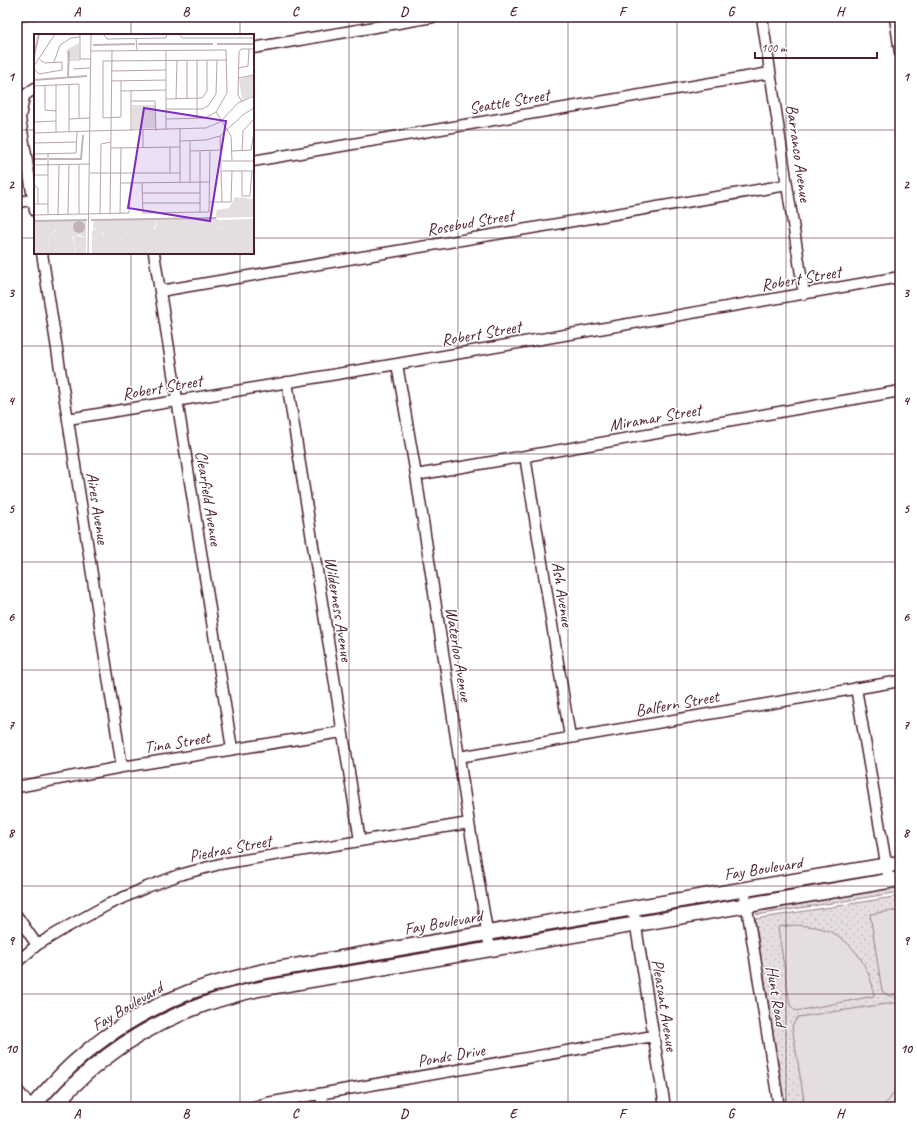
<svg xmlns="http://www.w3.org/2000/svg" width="917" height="1124" viewBox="0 0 917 1124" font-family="Caveat,sans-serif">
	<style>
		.park { fill: url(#park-dots); stroke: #987e86 }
		.garden { fill: #e5dee0; stroke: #987e86 }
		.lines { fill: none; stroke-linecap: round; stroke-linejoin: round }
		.stream { stroke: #91787e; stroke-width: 2.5 }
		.minor-casing { stroke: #4a1f2b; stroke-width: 13 }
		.secondary-casing { stroke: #4a1f2b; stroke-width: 17 }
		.minor { stroke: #fff; stroke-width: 10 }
		.secondary { stroke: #fff; stroke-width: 14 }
		.grid { fill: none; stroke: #4a1f2b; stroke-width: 1; stroke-opacity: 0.55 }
		.labels { text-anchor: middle; stroke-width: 3; stroke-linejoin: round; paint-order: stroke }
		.street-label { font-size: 17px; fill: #4a1f2b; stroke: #fff }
		.inset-river { fill: none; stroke: #c1b3b6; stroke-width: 2 }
		.inset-road { fill: none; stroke: #b7a5aa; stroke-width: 1 }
		.view { fill: #7b2cbf; fill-opacity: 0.15; stroke: #7b2cbf; stroke-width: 2 }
		.inset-edge { fill: none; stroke: #4a1f2b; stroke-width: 2 }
		.neatline { fill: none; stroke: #4a1f2b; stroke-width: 1.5 }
		.grid-label { font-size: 13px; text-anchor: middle; font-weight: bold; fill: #4a1f2b }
	</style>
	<defs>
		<pattern id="park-dots" width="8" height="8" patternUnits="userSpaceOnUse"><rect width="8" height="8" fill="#e5dee0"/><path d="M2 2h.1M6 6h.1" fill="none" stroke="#c6bec0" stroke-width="1.8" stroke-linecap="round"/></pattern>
	</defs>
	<rect width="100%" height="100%" fill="#fff"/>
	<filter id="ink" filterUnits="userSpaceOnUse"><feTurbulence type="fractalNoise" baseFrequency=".025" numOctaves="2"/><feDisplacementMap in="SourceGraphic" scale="8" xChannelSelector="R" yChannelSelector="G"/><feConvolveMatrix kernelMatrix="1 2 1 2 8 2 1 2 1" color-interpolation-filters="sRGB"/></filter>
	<g filter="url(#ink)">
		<!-- park -->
		<path class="park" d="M900 885V892L757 915 756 909Z
			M900 896V1107H785L755 919Z"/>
		<!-- garden -->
		<path class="garden" d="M891 911 900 912V994L889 996 882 991 870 914Z
			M795 925C805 926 816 926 826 930 848 938 864 959 871 981 873 986 873 991 874 996L796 1011 790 1005 778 927Z
			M900 1002V1084L889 1100 882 1107H805L792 1026 798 1017Z"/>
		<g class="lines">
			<!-- stream -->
			<path class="stream" d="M17 22 48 17"/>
			<defs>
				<path id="minor" d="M762 17 787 185 804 294
					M895 17 900 53
					M253 48 433 17
					M35 88 24 96 20 118 35 211
					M253 161 770 73
					M17 202 33 200
					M42 253 122 767
					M154 253 232 749
					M160 291 787 185
					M397 364 416 475 469 823 490 949
					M287 382 360 841
					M68 419 397 364 900 277
					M525 456 570 737
					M416 475 900 391
					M856 688 889 881
					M459 757 900 681
					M17 787 122 767 342 732
					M744 889 779 1107
					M633 908 665 1107
					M17 916 37 945
					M17 962 37 945 67 927 109 904 147 887 179 875 220 864 469 823
					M17 1090 32 1107
					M321 1094 323 1107
					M254 1107 267 1103 653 1036"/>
				<path id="secondary" d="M32 1107C46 1091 60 1075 76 1061 108 1032 147 1009 187 993 210 984 235 978 260 972L633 908 900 863
					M53 1107C94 1060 146 1025 205 1004 225 997 244 992 264 988L900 879"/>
			</defs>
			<!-- minor casing -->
			<use href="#minor" class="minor-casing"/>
			<!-- secondary casing -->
			<use href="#secondary" class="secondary-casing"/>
			<!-- minor -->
			<use href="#minor" class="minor"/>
			<!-- secondary -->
			<use href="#secondary" class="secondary"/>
		</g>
	</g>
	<!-- grid -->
	<path class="grid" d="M131 17V35M240 17V35M349 17V1107M458 17V1107M568 17V1107M677 17V1107M786 17V1107M17 130H35M253 130H900M17 238H35M253 238H900M131 253V1107M240 253V1107M17 346H900M17 454H900M17 562H900M17 670H900M17 778H900M17 886H900M17 994H900"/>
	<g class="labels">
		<!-- street labels -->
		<g class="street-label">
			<text transform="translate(509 101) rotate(-10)" y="6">Seattle Street</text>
			<text transform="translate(799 153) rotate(82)" y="6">Barranco Avenue</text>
			<text transform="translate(470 222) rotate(-10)" y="6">Rosebud Street</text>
			<text transform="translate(801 278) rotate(-10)" y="6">Robert Street</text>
			<text transform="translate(481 333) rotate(-10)" y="6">Robert Street</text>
			<text transform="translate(162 387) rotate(-10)" y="6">Robert Street</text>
			<text transform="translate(655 417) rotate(-10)" y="6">Miramar Street</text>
			<text transform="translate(209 498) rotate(81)" y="6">Clearfield Avenue</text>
			<text transform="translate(98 508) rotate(81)" y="6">Aires Avenue</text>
			<text transform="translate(563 594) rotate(81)" y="6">Ash Avenue</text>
			<text transform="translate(339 609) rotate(81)" y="6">Wilderness Avenue</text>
			<text transform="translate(459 654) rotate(81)" y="6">Waterloo Avenue</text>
			<text transform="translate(677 703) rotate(-10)" y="6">Balfern Street</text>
			<text transform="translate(177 742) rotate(-9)" y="6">Tina Street</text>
			<text transform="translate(230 848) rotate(-11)" y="6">Piedras Street</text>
			<text transform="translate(763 868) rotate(-9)" y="6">Fay Boulevard</text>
			<text transform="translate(443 922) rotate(-10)" y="6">Fay Boulevard</text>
			<text transform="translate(777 996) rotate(81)" y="6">Hunt Road</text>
			<text transform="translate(665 1005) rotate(81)" y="6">Pleasant Avenue</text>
			<text transform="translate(127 1006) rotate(-31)" y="6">Fay Boulevard</text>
			<text transform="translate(451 1055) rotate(-10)" y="6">Ponds Drive</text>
		</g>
	</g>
	<!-- overview -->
	<g transform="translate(34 34)">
		<rect width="220" height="220" fill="#fff"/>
		<path d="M156 185H182L188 187 189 192 175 200 171 209 165 203V198ZM60 186H123L119 197 105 203H98L91 198 87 205 107 220H58V204L69 202V198L59 194ZM0 187H38V193L23 195 16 201 14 215 8 220H0ZM39 201 52 204V220H38L42 216Z" fill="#e5dee0"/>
		<path d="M220 41V61L208 66 205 45ZM201 163 220 165V183L181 184 183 176 195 174ZM156 185 159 189 167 193 165 203 171 209 175 200 188 193 186 186 220 185V220H107L87 205 84 200 89 197 98 203H105L121 195 123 186ZM52 186V204L46 201 38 202 42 214 39 219H7L14 215 16 201 23 196 20 190H32L38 193V187ZM57.5 200a5.5 5.5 0 1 1 11 0a5.5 5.5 0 1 1-11 0Z" fill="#e5dee0"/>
		<path d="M45 9 46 27H34L32 16ZM98 71H122V94L98 95Z" fill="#e5dee0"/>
		<path d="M120 74 119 85 120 93 114 91 112 87 118 85H109L112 76Z" fill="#e5dee0"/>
		<path d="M39 193a6 6 0 1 1 12 0a6 6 0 1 1-12 0Z" fill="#c1b3b6"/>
		<path class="inset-river" d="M104 10H179M183 10H220M59 11 101 10M0 22 5 0M34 43 35 17M0 46 53 42M0 125H13M15 125H47L49 101M57 186 182 184M0 187 53 186"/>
		<path class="inset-road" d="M46 0V25H56M69 0 73 5 132 4 133 0M145 0 148 4H220M102 4 103 16M132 16V96M57 17 192 16 193 59 182 78 171 84 132 85M163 26V85M20 28 26 11 37 4 46 3M0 32 21 0M204 34 214 32 215 15M0 35 5 40 28 36V28L11 29 6 26M39 35 56 34M77 37 132 36M204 44 220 41M77 47 132 46M87 47V83L69 84V27L193 26M11 51V76L22 77M0 52 45 50V85M87 57 132 56M132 65 168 64 173 57V26M142 65 143 26M153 65V26M97 67H121L122 97M208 68 204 61 205 18 207 15H220M132 75H168L174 72 182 60 183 26M182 78 197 102 198 127M35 85 56 84M0 88 22 87M146 95V149M109 96V113M56 97 172 94 186 88 204 69 220 62M97 97V57M22 98V50M35 98V50M0 99 56 97M186 102 188 168M146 107 172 106 186 102 210 80 220 74M156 107V149M0 109 43 108M136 113V139M77 114 146 113M156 117 188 116M166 117V179M198 117 217 116 220 98M208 117 209 97 220 85M14 119V180M0 120 42 119 43 97M188 127H220M0 131 56 130M188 137H220M208 137V162H216L218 137M56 139H146M0 141H14M87 149 176 148M108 149 109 179 175 178 176 117M0 151 4 154V170M108 159H166M176 168H197L198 137M108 169H166M0 170H14M24 180 25 131M34 180 35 130M45 180V130M66 180 67 110 77 108M76 180 78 16M86 180 87 114M0 181 95 179 97 149M54 220 57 0"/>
		<path class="view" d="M110 74 192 87 176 187 94 174Z"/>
		<rect width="220" height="220" class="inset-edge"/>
	</g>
	<!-- margin -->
	<rect width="917" height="1124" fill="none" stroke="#fff" stroke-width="44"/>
	<!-- scale -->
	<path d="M755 52v6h122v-6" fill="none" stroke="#4a1f2b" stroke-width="2"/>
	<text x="761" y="52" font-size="12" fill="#4a1f2b" stroke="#ffffff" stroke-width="3" paint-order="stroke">100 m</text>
	<rect x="22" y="22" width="873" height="1080" class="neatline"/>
	<g class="grid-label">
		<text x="77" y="16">A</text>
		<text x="186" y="16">B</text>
		<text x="295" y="16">C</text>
		<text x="404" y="16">D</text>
		<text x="513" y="16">E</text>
		<text x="622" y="16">F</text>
		<text x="731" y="16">G</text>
		<text x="840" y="16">H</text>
		<text x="11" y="81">1</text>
		<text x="906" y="81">1</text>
		<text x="11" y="189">2</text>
		<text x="906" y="189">2</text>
		<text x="11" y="297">3</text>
		<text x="906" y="297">3</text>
		<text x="11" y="405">4</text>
		<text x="906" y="405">4</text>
		<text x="11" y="513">5</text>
		<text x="906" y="513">5</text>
		<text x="11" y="621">6</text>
		<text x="906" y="621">6</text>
		<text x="11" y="729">7</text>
		<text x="906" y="729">7</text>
		<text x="11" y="837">8</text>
		<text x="906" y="837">8</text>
		<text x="11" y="945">9</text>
		<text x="906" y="945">9</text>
		<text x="11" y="1053">10</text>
		<text x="906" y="1053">10</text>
		<text x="77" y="1118">A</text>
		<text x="186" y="1118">B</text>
		<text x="295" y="1118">C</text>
		<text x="404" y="1118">D</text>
		<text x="513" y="1118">E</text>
		<text x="622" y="1118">F</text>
		<text x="731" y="1118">G</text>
		<text x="840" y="1118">H</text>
	</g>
</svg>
